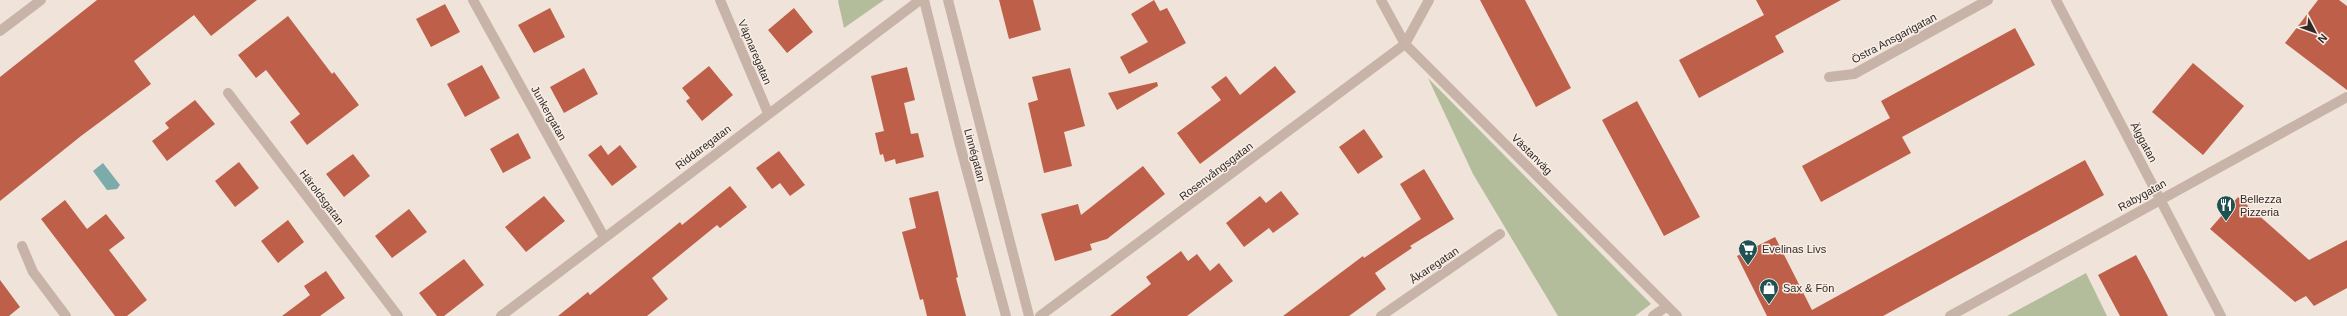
<svg xmlns="http://www.w3.org/2000/svg" width="2347" height="316" viewBox="0 0 2347 316" font-family="Helvetica,sans-serif">
	<style>
		.green { fill: #b4bd9b }
		.water { fill: #7babaa }
		.building { fill: #be5f49 }
		.lines { fill: none; stroke-linecap: round; stroke-linejoin: round }
		.minor { stroke: #c7b3a7; stroke-width: 10 }
		.tertiary { stroke: #c7b3a7; stroke-width: 10 }
		.labels { text-anchor: middle; stroke-width: 3; stroke-linejoin: round; paint-order: stroke }
		.street-label { font-size: 11px; fill: #332a27; stroke: #f8eee6 }
		.poi-label { font-size: 11px; fill: #332a27; stroke: #f8eee6; text-anchor: start }
	</style>
	<rect width="100%" height="100%" fill="#f0e4da"/>
	<!-- green -->
	<path class="green" d="M839 0H884L844 28 838 1Z
		M1428 78 1651 304 1635 316H1558L1473 174Z
		M2086 273 2107 316H2007Z"/>
	<!-- water -->
	<path class="water" d="M103 163 120 185 117 189 107 190 93 171Z"/>
	<!-- building -->
	<path class="building" d="M97 0H257L211 36 194 15 134 61 151 84 81 136 0 201V77Z
		M999 0H1033L1041 30 1009 39Z
		M1154 0 1160 11 1167 8 1186 43 1129 74 1120 57 1148 42 1131 14Z
		M1480 0H1525L1571 88 1536 107Z
		M1756 0H1841L1775 36 1784 52 1699 98 1679 60 1764 15Z
		M2318 0H2339L2347 6V90L2285 43Z
		M445 4 460 32 431 47 416 19Z
		M550 8 565 37 534 53 518 25Z
		M794 8 813 32 787 53 768 30Z
		M288 16 332 74 334 72 359 105 307 145 290 122 300 114 266 70 256 78 238 55Z
		M2015 28 2035 65 1902 137 1911 153 1821 202 1802 166 1890 118 1881 101Z
		M2193 63 2244 106 2203 155 2152 112Z
		M482 65 500 98 465 117 447 84Z
		M709 66 733 95 702 121 686 101 690 98 682 88Z
		M1275 66 1296 92 1200 164 1177 133 1221 100 1211 87 1226 76 1240 95Z
		M907 67 915 100 904 103 911 134 918 133 924 157 896 164 895 159 885 162 883 154 880 155 875 133 884 131 871 76Z
		M584 68 598 94 564 113 550 87Z
		M1070 68 1085 126 1064 132 1072 166 1044 173 1028 103 1038 100 1032 77Z
		M1157 82 1158 86 1117 110 1108 93Z
		M195 100 215 124 167 161 152 141 169 128 165 123Z
		M1637 101 1700 217 1664 236 1602 120Z
		M1364 129 1383 157 1358 174 1339 147Z
		M518 133 531 158 503 173 490 149Z
		M601 145 608 155 620 145 637 167 612 186 588 155Z
		M779 151 805 185 790 196 780 183 772 189 756 168Z
		M353 154 370 176 344 197 326 174Z
		M2085 160 2104 195 1883 316H1767L1737 256 1775 237 1812 310Z
		M239 162 259 188 235 207 215 181Z
		M1143 166 1165 194 1107 239 1090 244 1092 250 1055 261 1041 214 1078 204 1081 215Z
		M1424 169 1454 219 1410 246 1412 248 1375 273 1386 289 1349 316H1283L1363 256 1364 258 1421 219 1400 184Z
		M730 186 747 207 720 228 717 225 652 278 668 299 647 316H558L588 292 590 295 680 222 682 225Z
		M938 191 958 277 956 278 966 316H927L923 299 920 300 902 232 916 228 909 198Z
		M1281 191 1299 214 1273 233 1269 228 1244 247 1226 223 1260 196 1266 203Z
		M544 196 565 221 526 252 505 227Z
		M2238 197 2309 260 2347 240V288L2314 306 2306 296 2295 302 2210 229Z
		M65 200 87 229 106 214 125 238 109 250 147 300 127 316H115L41 219Z
		M409 209 427 232 392 258 375 236Z
		M288 220 304 242 278 263 261 241Z
		M1181 251 1188 261 1197 254 1210 271 1219 263 1233 281 1187 316H1110L1151 284 1146 277Z
		M2136 255 2149 279 2168 316H2120L2098 275Z
		M464 259 484 285 444 316H437L419 293Z
		M326 271 345 298 320 316H282L310 295 304 286Z
		M0 280 20 307 9 316H0Z"/>
	<g class="lines">
		<!-- minor -->
		<path class="minor" d="M473 0 604 237
			M720 0 768 113
			M1381 0 1405 44 1677 316
			M2056 0 2221 316
			M1829 77 1854 74 1988 0
			M228 93 398 316
			M22 246 33 272 66 316
			M501 316 920 0
			M1040 316 1405 44 1429 0
			M1381 316 1500 234
			M1653 316 1667 306
			M1950 316 2347 97"/>
		<!-- tertiary -->
		<path class="tertiary" d="M924 0 960 145 1006 316
			M948 0 1029 316
			M0 31 41 0"/>
	</g>
	<!-- icons -->
	<defs>
		<symbol id="restaurant-pin" viewBox="-11 -11 22 30"><path d="M0 17L-7.5 6A9.5 9.5 0 1 1 7.5 6Z" fill="#1f5252" stroke="#f8eee6"/><path d="M-5-6h1v4h1v-4h1v4h1v-4h1v5L-1.5 .5V6h-2V.5L-5-1ZM5-6V6H3V1.5H1.5Q1.5-4 5-6Z" fill="#fff"/></symbol>
		<symbol id="supermarket-pin" viewBox="-11 -11 22 30"><path d="M0 17L-7.5 6A9.5 9.5 0 1 1 7.5 6Z" fill="#1f5252" stroke="#f8eee6"/><path d="M-6-5.5h2.5l.6 2H6L4.5 2H-2.5L-4.4-4H-6ZM-1.5 3.2a1.3 1.3 0 1 0 .1 0ZM3 3.2a1.3 1.3 0 1 0 .1 0Z" fill="#fff"/></symbol>
		<symbol id="shop-pin" viewBox="-11 -11 22 30"><path d="M0 17L-7.5 6A9.5 9.5 0 1 1 7.5 6Z" fill="#1f5252" stroke="#f8eee6"/><path d="M-5-2.5h2.3a2.7 3.5 0 0 1 5.4 0H5L5.5 6h-11ZM-1.5-2.5h3a1.5 2.3 0 0 0-3 0Z" fill="#fff"/></symbol>
	</defs>
	<g fill-rule="evenodd">
		<use href="#restaurant-pin" x="2215" y="194" width="22" height="30"/>
		<use href="#supermarket-pin" x="1737" y="238" width="22" height="30"/>
		<use href="#shop-pin" x="1758" y="277" width="22" height="30"/>
	</g>
	<g class="labels">
		<!-- street labels -->
		<g class="street-label">
			<text transform="translate(1894 38) rotate(-28)" y="4">Östra Ansgarigatan</text>
			<text transform="translate(755 52) rotate(67)" y="4">Väpnaregatan</text>
			<text transform="translate(549 113) rotate(61)" y="4">Junkergatan</text>
			<text transform="translate(2144 142) rotate(62)" y="4">Älggatan</text>
			<text transform="translate(703 147) rotate(-37)" y="4">Riddaregatan</text>
			<text transform="translate(1532 154) rotate(45)" y="4">Västanväg</text>
			<text transform="translate(975 155) rotate(75)" y="4">Linnégatan</text>
			<text transform="translate(1216 171) rotate(-37)" y="4">Rosenvångsgatan</text>
			<text transform="translate(2142 195) rotate(-29)" y="4">Rabygatan</text>
			<text transform="translate(322 197) rotate(53)" y="4">Häroldsgatan</text>
			<text transform="translate(1434 265) rotate(-34)" y="4">Åkaregatan</text>
		</g>
		<!-- poi labels -->
		<g class="poi-label">
			<text x="2240" y="203">Bellezza<tspan x="2240" dy="13">Pizzeria</tspan></text>
			<text x="1762" y="253">Evelinas Livs</text>
			<text x="1783" y="292">Sax &amp; Fön</text>
		</g>
	</g>
	<!-- north arrow -->
	<g transform="translate(2315 32) rotate(131)" stroke="#f8eee6" stroke-width="3" paint-order="stroke">
	<path d="M0-3L7 15L0 10L-7 15Z" fill="#332a27"/>
	<text y="-6" font-size="11" font-weight="bold" text-anchor="middle" fill="#332a27">N</text>
	</g>
</svg>
